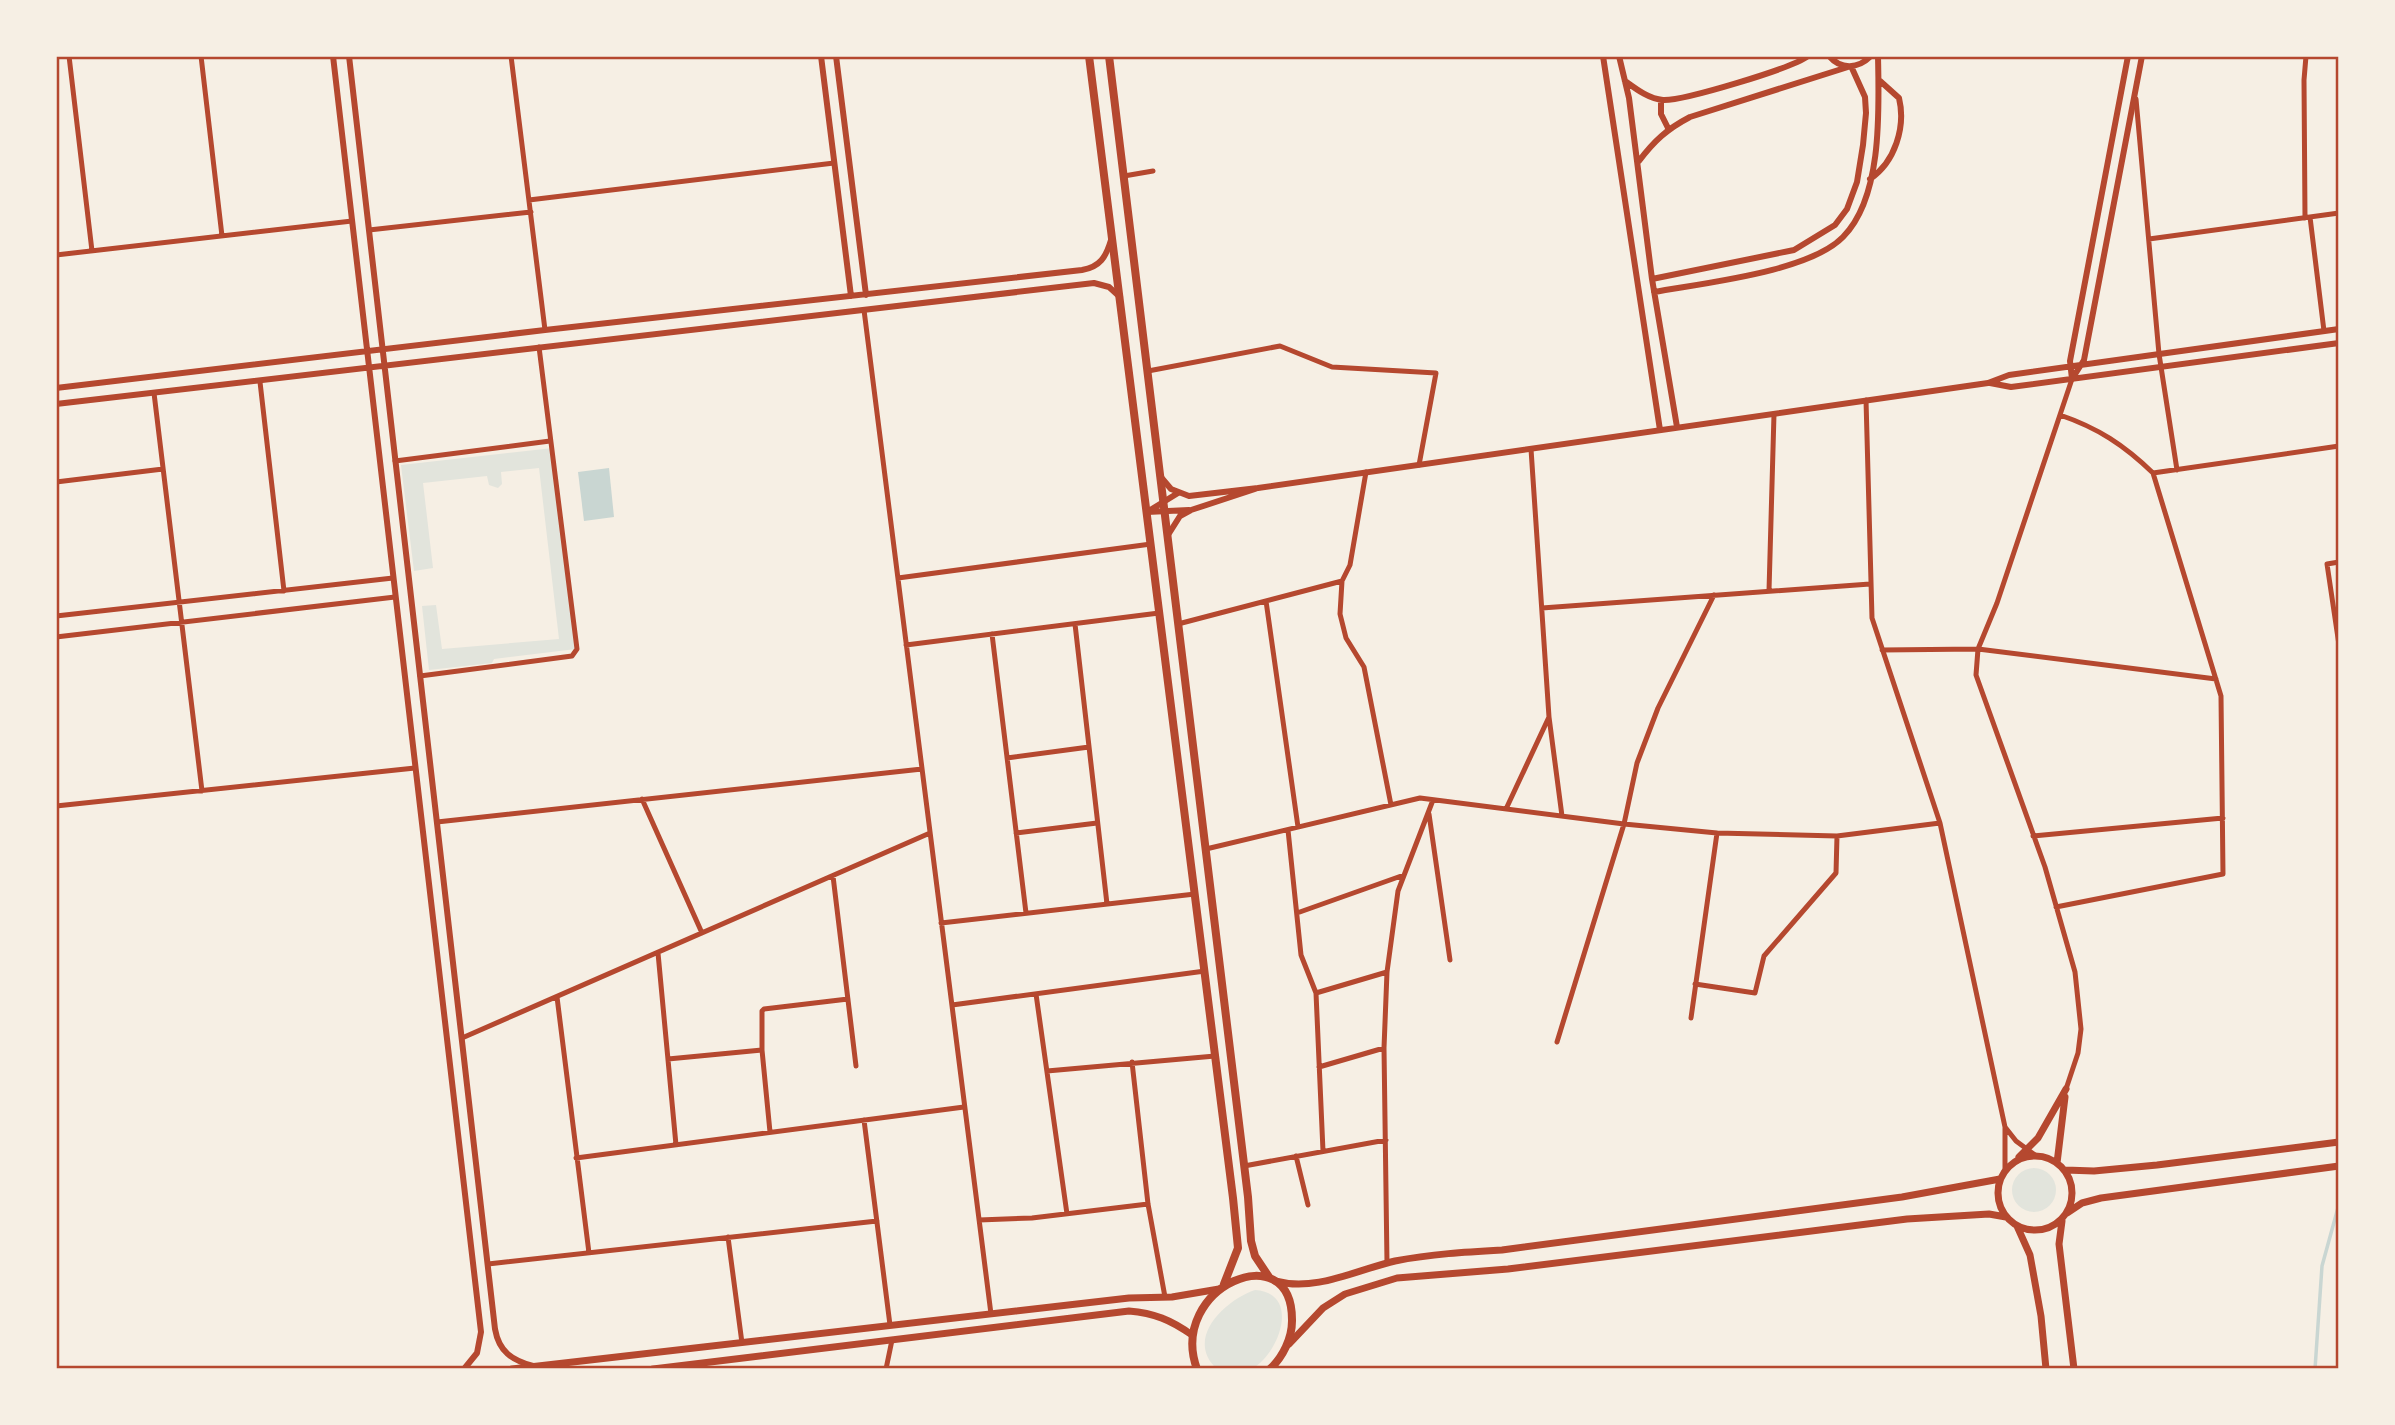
<svg xmlns="http://www.w3.org/2000/svg" width="2395" height="1425" viewBox="0 0 2395 1425" font-family="Barlow,sans-serif">
	<style>
		.green { fill: #e2e4dc }
		.water { fill: #c9d6d2 }
		.lines { fill: none; stroke-linecap: round; stroke-linejoin: round }
		.stream { stroke: #c9d6d2; stroke-width: 3.5 }
		.minor { stroke: #b5482f; stroke-width: 5 }
		.tertiary { stroke: #b5482f; stroke-width: 6 }
		.secondary { stroke: #b5482f; stroke-width: 7 }
		.primary { stroke: #b5482f; stroke-width: 8 }
		.neatline { fill: none; stroke: #b5482f; stroke-width: 2.5 }
	</style>
	<rect width="100%" height="100%" fill="#f6efe4"/>
	<!-- green -->
	<path class="green" d="M553 448 576 649 494 659 492 663 429 670 422 606 436 605 442 649 559 639 539 468 501 472 502 484 498 488 489 485 487 476 423 483 433 568 414 571 401 465Z
		M2012 1190a22 22 0 1 1 44 0a22 22 0 1 1-44 0Z
		M1255 1290C1301 1293 1280 1353 1252 1369H1217C1184 1339 1225 1300 1255 1290Z"/>
	<!-- water -->
	<path class="water" d="M609 468 614 517 584 521 578 472Z"/>
	<g class="lines">
		<!-- stream -->
		<path class="stream" d="M2315 1369 2322 1266 2339 1204"/>
		<!-- minor -->
		<path class="minor" d="M69 56 92 251
			M201 56 222 236
			M511 56 545 330
			M2136 99 2159 354 2177 470
			M1124 176 1153 171
			M529 200 834 163
			M2310 217 2324 331
			M2305 218 2304 80 2306 56
			M369 230 531 212
			M2149 239 2339 213
			M56 255 352 221
			M864 310 991 1314
			M1148 371 1280 346 1332 367 1436 373 1419 465
			M260 382 284 591
			M154 393 202 791
			M1866 400 1872 618 1940 823 2005 1127
			M2060 415C2098 428 2124 445 2153 473L2339 446
			M395 461 550 441
			M1366 472 1350 565 1342 581 1340 614 1346 638 1364 667 1391 805
			M56 482 163 469
			M2339 562 2327 564 2339 645
			M898 578 1151 544
			M1769 591 1774 414
			M1266 601 1298 827
			M1542 608 1870 584
			M56 616 393 578
			M1075 624 1107 904
			M1178 624 1342 581
			M992 634 1026 913
			M56 637 395 597
			M906 645 1159 613
			M1882 650 1978 649 2216 679
			M420 676 572 656 577 649 539 347
			M1549 717 1562 816
			M1007 758 1089 747
			M642 799 702 933
			M56 806 415 768
			M1506 809 1549 717 1531 449
			M1429 814 1450 960
			M437 822 922 769
			M1288 830 1301 955 1316 993 1323 1151
			M1016 833 1097 823
			M2033 836 2223 818
			M1206 849 1420 798 1624 824 1717 833 1837 836 1940 823
			M833 876 856 1066
			M2056 907 2223 874 2221 696 2153 473
			M1297 913 1404 875
			M941 923 1195 894
			M658 953 676 1145
			M1695 984 1755 993 1764 956 1836 873 1837 836
			M1316 993 1387 972
			M1036 994 1067 1214
			M557 997 589 1253
			M952 1005 1205 971
			M1691 1018 1717 833
			M462 1038 930 833
			M1557 1042 1624 824 1637 763 1658 708 1714 595
			M762 1050V1011L764 1009 848 999
			M668 1059 762 1050 770 1132
			M1132 1062 1148 1204 1165 1297
			M1319 1067 1384 1048
			M1047 1071 1215 1056
			M2066 1089 2078 1053 2081 1029 2075 972 2045 867 1976 675 1978 649 1997 603 2072 379
			M864 1120 890 1325
			M1296 1156 1308 1205
			M576 1158 964 1107
			M1244 1166 1386 1140
			M2005 1169V1127L2016 1141 2035 1155
			M979 1220 1032 1218 1148 1204
			M728 1237 742 1343
			M1387 1263 1384 1048 1387 972 1398 891 1433 800
			M488 1264 877 1221
			M886 1369 892 1340"/>
		<!-- tertiary -->
		<path class="tertiary" d="M333 56 481 1332 477 1353 464 1369
			M349 56 495 1329C499 1352 512 1360 533 1366
			M821 56 851 296
			M836 56 866 295
			M1603 56 1660 430
			M1619 56 1629 98 1652 279 1677 427
			M1829 56C1841 70 1858 69 1871 56
			M1625 81C1636 89 1649 99 1663 100 1683 101 1793 68 1808 56
			M1661 100V114L1668 128
			M1639 161C1654 141 1667 129 1690 117L1848 67
			M1870 179C1895 162 1906 127 1899 98L1879 80
			M1652 279 1794 250 1835 225 1847 209 1857 182 1863 145 1866 113 1865 97 1851 66
			M1654 292C1703 283 1809 272 1843 237 1883 197 1879 108 1878 56
			M2072 379 2084 360 2142 56
			M2072 379 2070 361 2128 56
			M1990 383 2011 387 2339 343
			M56 388 545 330 1082 270C1100 267 1106 257 1111 240
			M56 404 1094 283 1109 287 1120 297
			M1160 476 1171 489 1189 496 1258 488 1191 510 1180 516 1168 535
			M1258 488 1988 383 2009 375 2339 329
			M1178 493 1147 512 1189 510"/>
		<!-- secondary -->
		<path class="secondary" d="M1998 1193a37 37 0 1 1 74 0a37 37 0 1 1-74 0Z
			M2019 1157 2038 1138 2066 1089
			M2057 1163 2065 1097
			M2065 1170 2094 1171 2157 1165 2339 1142
			M2067 1213 2082 1203 2101 1198 2339 1166
			M2062 1221 2059 1244 2074 1369
			M2017 1226 2030 1255 2041 1316 2046 1369
			M1275 1281C1316 1292 1356 1270 1395 1261 1431 1254 1466 1252 1502 1250L1902 1197 2000 1179
			M1289 1344 1323 1308 1345 1294 1397 1278 1508 1269 1907 1219 1989 1214 2006 1217
			M512 1369 1129 1298 1172 1297 1219 1289
			M653 1369 1129 1311C1154 1313 1171 1320 1192 1335"/>
		<!-- primary -->
		<path class="primary" d="M1089 56 1233 1198 1238 1248 1224 1284
			M1109 56 1248 1197 1251 1241 1255 1256 1269 1277
			M1197 1369C1167 1287 1293 1233 1292 1321 1292 1338 1283 1357 1270 1369"/>
	</g>
	<!-- border -->
	<rect width="2395" height="1425" fill="none" stroke="#f6efe4" stroke-width="116"/>
	<rect x="58" y="58" width="2279" height="1309" class="neatline"/>
</svg>
